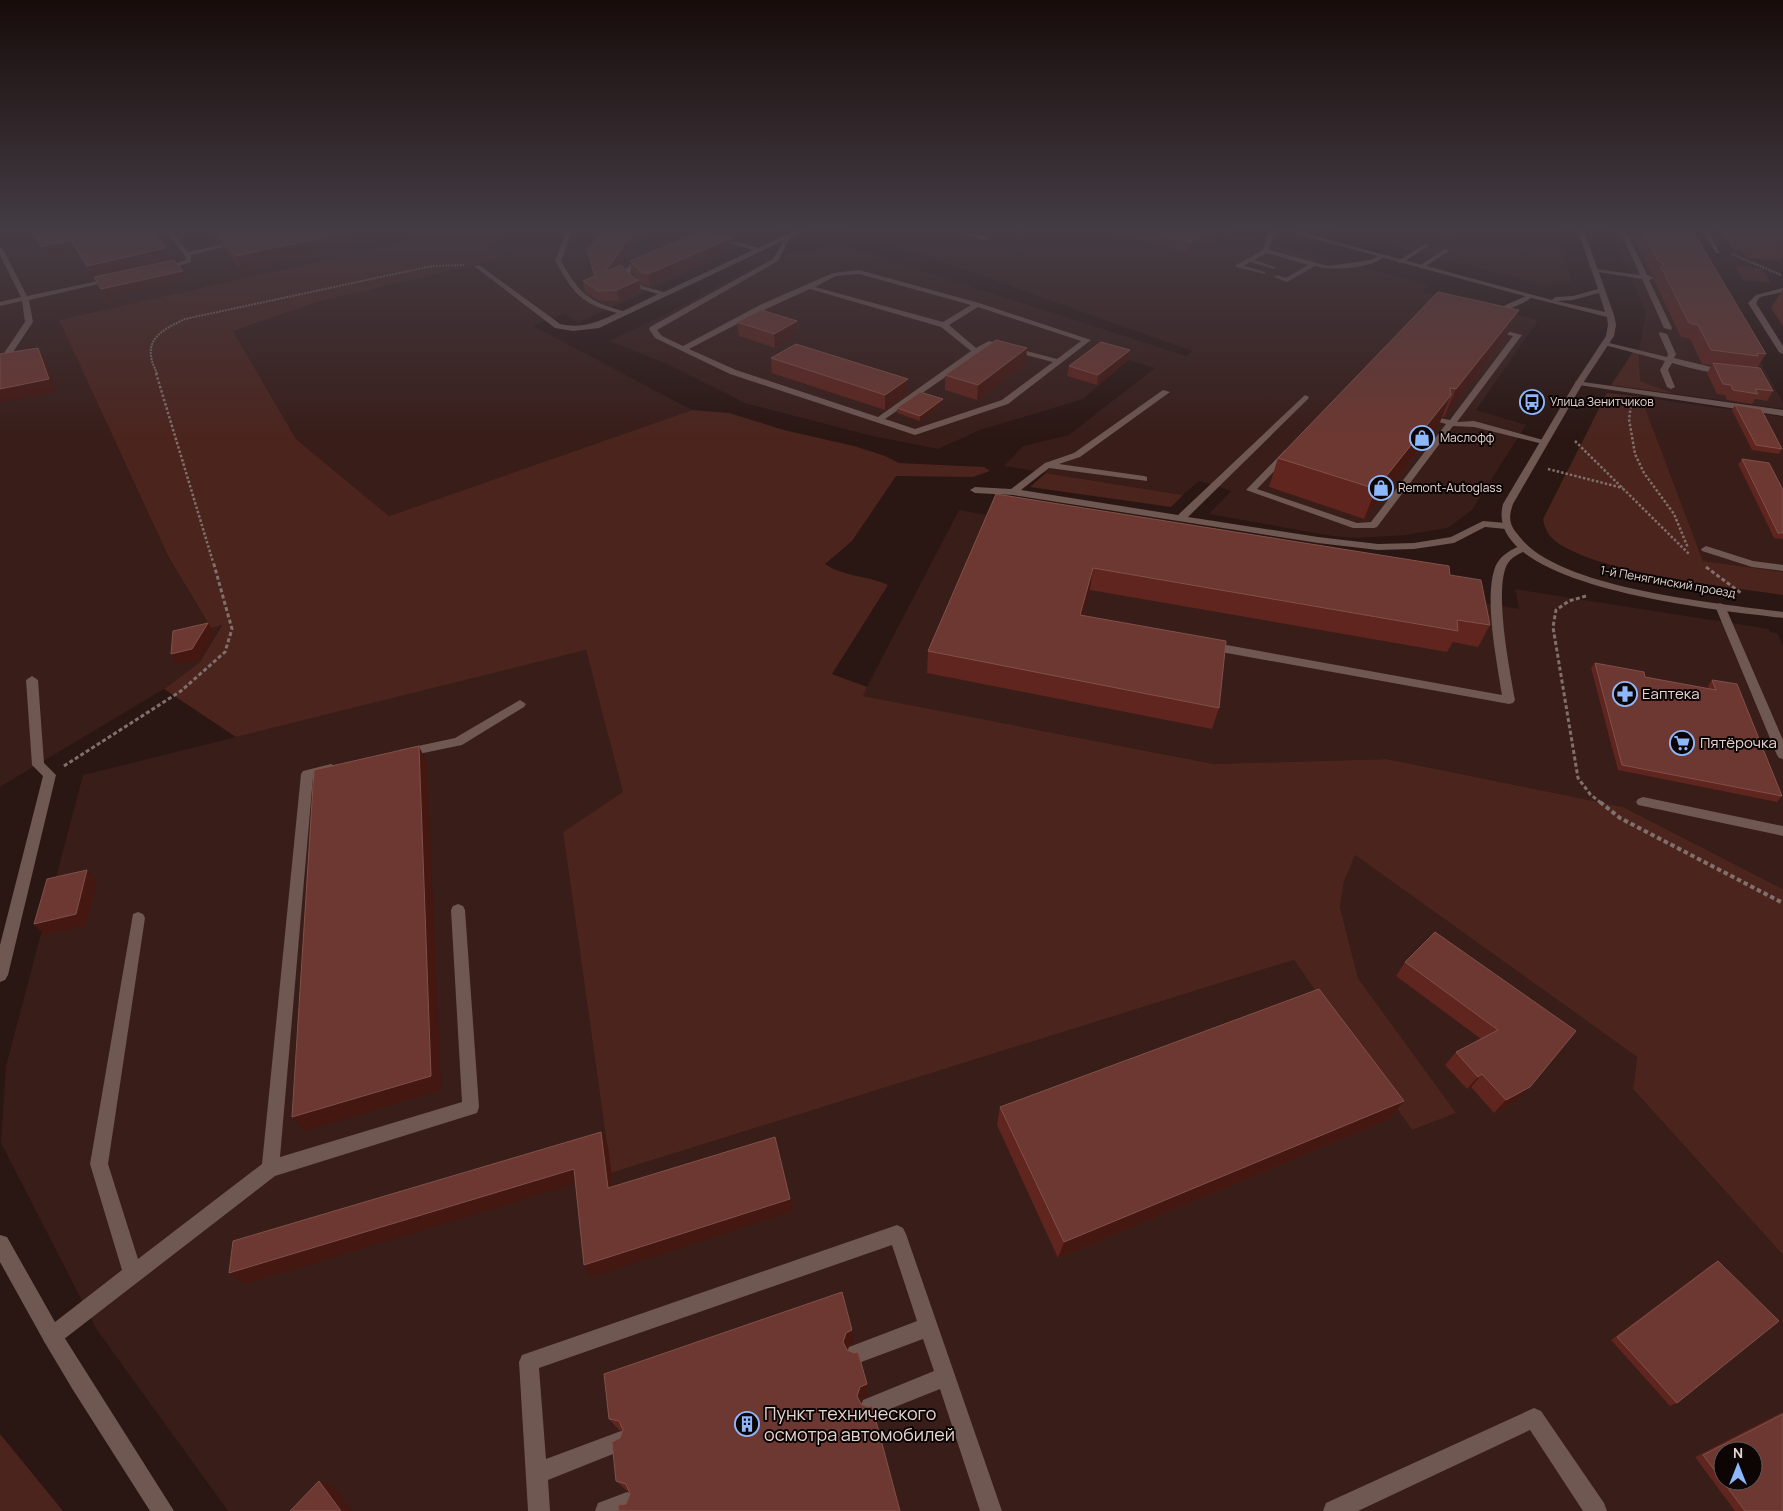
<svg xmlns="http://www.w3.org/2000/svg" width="1783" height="1511" viewBox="0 0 1783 1511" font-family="Manrope,sans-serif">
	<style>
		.built { fill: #381d19; fill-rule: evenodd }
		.green { fill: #4b241d }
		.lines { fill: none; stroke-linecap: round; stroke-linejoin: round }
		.path-far3 { stroke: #816f6b; stroke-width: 2; stroke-dasharray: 2 1; stroke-linecap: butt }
		.path-far2 { stroke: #816f6b; stroke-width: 2.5; stroke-dasharray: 2.5 2; stroke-linecap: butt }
		.path-far1 { stroke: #816f6b; stroke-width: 3; stroke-dasharray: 4 2.5; stroke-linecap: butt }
		.path { stroke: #816f6b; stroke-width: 4; stroke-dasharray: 4.5 3; stroke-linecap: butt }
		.lane { fill: #6f5752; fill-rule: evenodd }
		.street { fill: #6f5752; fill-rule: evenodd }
		.secondary { fill: #6f5752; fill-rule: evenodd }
		.wall { fill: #5f251e }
		.shaded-wall { fill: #441711 }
		.building { fill: #6d3831; stroke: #80514a; fill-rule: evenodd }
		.labels { text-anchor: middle; stroke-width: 4; stroke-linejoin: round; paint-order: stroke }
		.far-poi-label { font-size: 12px; fill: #e4d5d2; stroke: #0c0504; text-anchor: start }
		.far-street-label { font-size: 12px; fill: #e4d5d2; stroke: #0c0504 }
		.poi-label { font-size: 15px; fill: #e4d5d2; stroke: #0c0504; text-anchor: start }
		.near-poi-label { font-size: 18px; fill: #e4d5d2; stroke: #0c0504; text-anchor: start }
	</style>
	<rect width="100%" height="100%" fill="#2a1612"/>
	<!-- built -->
	<path class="built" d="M0 228H408L421 238 59 320 168 556 211 628 222 624 200 662 164 689 0 787Z
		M502 228H782L578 323 564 313 533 326 692 410 389 516 296 439 233 331 317 302 500 259 486 246 498 237Z
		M839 228H1216L1356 268 1360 266 1428 285 1422 291 1538 320 1476 410 1526 425 1472 510 1448 528 1405 535 1356 538 1332 536 1209 514 1231 491 1199 481 1183 495 1004 466 1023 446 1069 435 1155 368 1128 360 1083 399 980 430 938 449 872 436 745 403 667 364 609 341 673 311 758 264 746 260 761 253 784 257 788 254 812 253 836 243 1186 356 1192 351 957 267Z
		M1325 228H1556L1572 283 1541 285Z
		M1609 228H1684L1783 402V409L1676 394 1640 381 1639 349 1646 312Z
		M1641 397 1783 417V572L1703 561Z
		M959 510 1519 609 1515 589 1769 629 1770 632 1777 633 1783 645V889L1623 807 1387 759 1214 764 862 696Z
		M586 650 624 792 563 832 611 1173 1294 960 1412 1130 1455 1113 1358 978 1340 907 1344 881 1354 854 1637 1057 1633 1089 1783 1255V1511H228L97 1330 1 1143 6 1066 83 775ZM1723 1451H1753V1481H1723Z"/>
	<!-- green -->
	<path class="green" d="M408 228H502L498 237 486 246 501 259 317 302 233 331 296 439 389 516 692 410 729 413 784 430 854 446 885 456 899 463 984 467 990 471 973 477 896 476 852 541 825 564C844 577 866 575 888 585L832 674 867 687 863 696 1214 764 1387 759 1623 807 1783 889V1255L1633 1089 1637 1057 1355 855 1344 881 1340 907 1358 978 1456 1113 1412 1130 1294 960 611 1173 563 832 623 792 586 650 236 737 164 689 200 662 222 625 211 628 168 556 59 320 421 238Z
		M1734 265 1761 268 1771 283 1743 280Z
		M1633 352 1639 353 1640 381 1676 394 1611 385Z
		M1607 393 1641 397 1703 561 1783 572V595C1732 587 1582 572 1550 536 1546 531 1544 525 1543 519Z
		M1046 473 1183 495 1171 507 1030 487Z
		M0 1434 63 1511H0Z"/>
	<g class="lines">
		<!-- path-far3 -->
		<path class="path-far3" d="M1732 254 1781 275
			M157 374C155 368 151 361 151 355 148 335 171 326 185 319L432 266 464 265"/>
		<!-- path-far2 -->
		<path class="path-far2" d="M156 373 213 562
			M1631 406 1629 419 1635 454 1644 473 1674 514 1688 548
			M1575 441 1689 554
			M1548 469 1623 488"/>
		<!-- path-far1 -->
		<path class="path-far1" d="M1706 567 1741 593
			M1586 596 1569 601 1556 610 1553 627 1578 778 1590 794 1601 803
			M64 766 181 691 225 652 232 629 213 561"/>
		<!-- path -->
		<path class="path" d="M1600 802 1620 818 1783 903"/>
		<!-- lane -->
		<path class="lane" d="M163 228H169L188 252 238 241 241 243 191 255V262L162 271 160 270V268L186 260V257Z
			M568 228H574L561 261C580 293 586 301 623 311L658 294 638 288 623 273C628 265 637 258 647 259V261L632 268 630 273 642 286 664 292 753 250 677 228H687L758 248 800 228H808L791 237 778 261 657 330 662 336 683 346 760 305 833 273 859 270 979 303 1091 340 1008 404 915 435 730 374 655 338 649 329 650 327 773 259 783 241 599 328 573 331 555 328 474 266 479 265 560 324C582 329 598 322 617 313 579 303 574 293 555 261ZM859 274 971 305 943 322 815 287 836 276ZM810 289 941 327 971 351 878 417 736 370 689 349 766 309ZM978 307 1081 341 1057 359 989 341 976 348 949 325ZM990 346 1053 362 1002 400 915 429 885 419Z
			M948 228H958L989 239 984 240Z
			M1131 228H1139L1121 237 1116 236Z
			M1278 228 1284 229 1274 234 1269 250 1328 266 1370 260 1381 255 1384 257C1370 269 1332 271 1315 266L1287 282 1274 277 1277 275 1286 278 1308 265 1267 253 1254 260 1275 267V269L1250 262 1244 266 1265 272V274L1236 267V265L1263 250 1268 233Z
			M1456 228H1465L1447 235 1442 234Z
			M1619 228H1625L1647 275 1655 278 1649 280 1672 328 1671 330 1664 328 1642 279 1592 271 1595 269 1640 275Z
			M1701 228H1707L1720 253H1716Z
			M1425 244 1430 245 1402 263H1398V261Z
			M0 247 3 249 27 296 113 278 116 280 29 300 33 322 5 364H0V359L25 322 22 301 0 306V302L21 297 0 255Z
			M1445 249 1450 250 1423 268H1419V266Z
			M1783 288V292L1760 297 1756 303 1783 346V354L1779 352 1748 303 1756 295Z
			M1528 295 1533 296C1523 306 1506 307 1496 318L1489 316 1499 308Z
			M1490 327 1522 335 1457 422 1474 421 1547 441V445L1474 427 1453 426 1377 527 1374 528H1353L1246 490 1285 450H1291V454L1257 489 1357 523 1371 522 1446 424 1439 422V418L1450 420 1513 336 1490 331Z
			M1660 332 1667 334 1676 354 1674 358 1728 371C1718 377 1684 366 1672 363L1668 370 1675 387 1671 389 1667 387 1660 370 1665 361 1601 344 1605 342 1667 357 1668 354 1659 334Z
			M1576 381 1783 410V416L1579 385 1575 383Z
			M1163 390 1170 392 1080 457 1059 464 1144 476 1147 477V481L1049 468 1021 490 1178 515 1305 395 1309 397 1308 399 1188 517 1318 537 1378 544 1414 543 1451 537 1483 521 1506 523 1511 526 1506 529 1485 527 1454 543 1414 549 1378 550 1318 543 1013 495 975 493 970 490 975 487 1011 489 1045 463 1074 453Z
			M1523 545 1527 546V550C1520 553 1512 557 1508 563 1493 586 1510 672 1515 700L1513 703 1509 704 1210 650 1204 646 1210 642 1502 695C1497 662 1483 595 1496 565 1501 555 1513 548 1523 545Z
			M1706 546 1753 561 1783 565V571L1752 567 1702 551 1701 549Z
			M1720 603 1725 606 1783 740V759L1779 758 1777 755 1715 606Z
			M32 676 38 680 44 763 56 775 8 975 5 980 0 982V945L43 776 32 765 26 680Z
			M520 700 526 704 524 707 462 745 404 757 400 756 398 753 400 750 404 749 455 738Z
			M331 764 335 766 337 769 335 772 313 777 280 1157 462 1102 451 910 453 906 458 904 463 906 465 910 479 1107 477 1113 275 1176 59 1343 52 1346 45 1343 0 1262V1235L7 1237 55 1322 122 1270 90 1164 133 914 138 912 143 914 145 918 108 1164 138 1259 262 1164 301 774 303 771Z
			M1643 797 1783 826V836L1638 805 1636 802 1638 799Z
			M897 1225 903 1228 906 1234 1002 1511H980L940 1389 870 1417 863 1414 860 1407 863 1400 934 1371 923 1339 856 1364 849 1361 846 1354 849 1347 917 1321 892 1245 539 1368 546 1459 621 1431 628 1434 631 1441 628 1448 548 1480 550 1511H528L519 1362 522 1355Z
			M1534 1408 1541 1411 1604 1503 1607 1511H1583L1530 1430 1358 1511H1323L1326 1503Z
			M627 1492 635 1495 638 1503 635 1511H595L598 1503Z"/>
		<!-- street -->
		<path class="street" d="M52 1326 59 1329 174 1511H150L73 1390 45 1343 42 1336 45 1329Z"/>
		<!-- secondary -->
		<path class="secondary" d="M1274 228H1285L1552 300 1555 297 1573 296 1598 289 1577 228H1583L1614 315 1616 325 1614 336 1583 383 1513 504C1511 510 1509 517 1511 523 1512 528 1516 532 1519 536 1558 589 1719 603 1783 612V618C1730 611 1480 589 1503 504L1575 383 1606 336 1608 325 1607 317 1528 297ZM1599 293 1605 312 1557 301 1573 300Z"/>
	</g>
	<!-- wall -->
	<path class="wall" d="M30 228 166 248 172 260 183 271 187 279 106 298 78 253 48 260Z
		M205 228H387L391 238 242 271 224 250 221 243 219 244Z
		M606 228H646L619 266 641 291 619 301H600L585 292 583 281 594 276 587 250Z
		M1133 228H1231L1230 234 1188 254 1132 237Z
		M1629 228H1691L1766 354 1757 368 1773 391 1767 401 1755 399 1752 404 1727 400 1725 395 1717 394 1707 373 1712 365 1702 364 1690 339 1681 337 1654 280 1656 277 1651 274Z
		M1720 228H1783V256L1780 261 1747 258 1742 250 1733 249Z
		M732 238 733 250 650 286 643 284 632 273 630 261Z
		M1783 289V326L1771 308Z
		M797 321 798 334 775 348 739 336 737 322Z
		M1507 336 1444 417H1442L1439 424 1364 519 1269 487 1278 458Z
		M1130 350 1128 360 1097 385 1067 376 1069 366Z
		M771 358 908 379V393L885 410 772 373Z
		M1026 363 977 400 945 390V375Z
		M942 404 920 421 897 413V408Z
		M1735 405 1782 449 1779 454 1752 450 1732 410Z
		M1742 459 1783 490V539L1774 538 1738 464Z
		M996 494 1450 575 1490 625 1478 647 1453 642 1447 652 1090 590 1083 615 1219 708 1212 729 927 673 928 651Z
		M1595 663 1645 677 1709 689 1708 686 1712 680 1782 796 1777 802 1618 770 1591 668Z
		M1405 962 1576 1031 1517 1100 1494 1113 1471 1087 1467 1089 1445 1065 1456 1052 1481 1039 1396 976Z
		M1404 1101 1389 1119 1058 1258 997 1125 1000 1107Z
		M1718 1261 1677 1403 1670 1406 1611 1340 1711 1265Z
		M854 1343 847 1346 846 1349 867 1384V1396L626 1504 630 1494 629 1491 626 1490 616 1481 620 1438 623 1431 619 1430 609 1419Z
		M1783 1412V1511H1735L1695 1457Z"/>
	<!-- shaded-wall -->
	<path class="shaded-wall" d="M217 228H290L217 235 221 243 219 244 212 229Z
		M367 228H387L391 238 242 271 236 256Z
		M637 228H646L607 283 605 272Z
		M1219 228H1231L1230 234 1188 254 1191 242Z
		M732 238 733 250 650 286 648 274Z
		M71 241 78 253 48 260 41 247Z
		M166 248 172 261 94 279 87 266Z
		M183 271 187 279 106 298 101 289Z
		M639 280 641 291 619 301 617 290Z
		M1519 310 1507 336 1444 417 1456 389Z
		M797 321 798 334 775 348 774 334Z
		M38 348 46 360 56 392 0 403V389Z
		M1027 348 1026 363 977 400 978 385Z
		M1130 350 1128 360 1097 385 1098 375Z
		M908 379V393L885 410V395Z
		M1451 395 1439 424 1364 519 1376 489Z
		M943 399 942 404 920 421V416Z
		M1093 568 1090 590 1077 636 1080 615Z
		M208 623 214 634 199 660 178 665 171 654Z
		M419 746 427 763 441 1090 305 1131 292 1117Z
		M87 870 97 881 86 925 45 935 34 924Z
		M1482 1074 1471 1087 1467 1089 1478 1077Z
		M1530 1087 1517 1100 1494 1113 1506 1100Z
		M1404 1101 1389 1119 1058 1258 1064 1242Z
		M601 1132 608 1146 615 1201 608 1188Z
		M574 1169 581 1182 246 1284 229 1273Z
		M790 1199 793 1211 591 1277 584 1265Z
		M852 1330 854 1343 847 1346 844 1355 843 1342 846 1333Z
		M867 1384V1396L861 1399 858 1408 857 1396 860 1387Z
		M319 1481 335 1488 352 1511H341Z"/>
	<!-- building -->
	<path class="building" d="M30 228H150L166 248 87 266 71 241 41 247Z
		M250 228H367L236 256 217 235Z
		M606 228H637L605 272 621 265 635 279 639 280 617 290 598 291 583 281 595 276 587 250Z
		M1144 228H1219L1191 242Z
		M1641 228H1691L1766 354 1757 353 1758 356 1711 350 1698 325 1689 323 1661 267 1664 264 1658 261Z
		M702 231 732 238 648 274 641 272 630 261Z
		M174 260 183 271 101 289 94 277Z
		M1438 292 1519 310 1456 389 1450 388 1451 395 1376 489 1278 458Z
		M761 310 797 321 774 334 737 322Z
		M996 340 1027 348 978 385 945 375Z
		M1101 342 1130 350 1098 375 1069 366Z
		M796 344 908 379 885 395 771 358Z
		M38 348 49 379 0 389V354Z
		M1713 363 1760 368 1773 391 1755 389 1758 394 1733 390 1731 385 1723 384Z
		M920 392 943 399 920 416 897 408Z
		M1735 405 1761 409 1782 449 1756 445Z
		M1742 459 1769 463 1783 490V533H1778Z
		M996 494 1449 566 1450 575 1481 580 1490 625 1457 620 1458 631 1093 568 1080 615 1226 641 1219 708 928 651Z
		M208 623 192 649 171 654 173 631Z
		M1595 663 1644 672 1645 677 1716 690 1712 680 1737 684 1782 796 1622 765Z
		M419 746 431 1076 292 1117 314 770Z
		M87 870 76 914 34 924 47 879Z
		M1435 932 1576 1031 1530 1087 1506 1100 1482 1074 1478 1077 1456 1052 1498 1030 1405 962Z
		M1319 989 1404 1101 1064 1242 1000 1107Z
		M601 1132 608 1188 775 1137 790 1199 584 1265 574 1169 229 1273 233 1241Z
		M1718 1261 1779 1321 1677 1403 1617 1337Z
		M842 1292 852 1330 846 1333 843 1342 847 1350 854 1353 858 1352 867 1384 860 1387 857 1396 861 1404 868 1407 872 1406 900 1511H619L618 1505 626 1504 630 1494 626 1484 616 1481 612 1442 620 1438 623 1430 619 1421 609 1419 604 1374Z
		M1783 1414V1511H1745L1703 1455ZM1723 1451H1753V1481H1723Z
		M319 1481 341 1511H290Z"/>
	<!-- sky -->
	<linearGradient id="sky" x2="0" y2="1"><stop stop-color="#170c0a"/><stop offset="0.52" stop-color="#443c44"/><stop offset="1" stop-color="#443c44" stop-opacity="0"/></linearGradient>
	<rect width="1783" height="440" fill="url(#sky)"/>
	<!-- icons -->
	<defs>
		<symbol id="bus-ring" viewBox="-11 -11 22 22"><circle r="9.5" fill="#0c0504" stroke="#8db9fc" stroke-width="1.5"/><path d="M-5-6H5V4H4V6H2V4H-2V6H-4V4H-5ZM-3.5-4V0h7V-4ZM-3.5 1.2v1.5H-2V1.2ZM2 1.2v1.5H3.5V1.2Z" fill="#8db9fc"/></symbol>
		<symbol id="shop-ring" viewBox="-11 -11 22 22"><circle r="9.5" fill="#0c0504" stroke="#8db9fc" stroke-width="1.5"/><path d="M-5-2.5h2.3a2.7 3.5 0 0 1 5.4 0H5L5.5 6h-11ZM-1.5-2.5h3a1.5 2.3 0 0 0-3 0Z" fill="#8db9fc"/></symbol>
		<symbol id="pharmacy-ring" viewBox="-11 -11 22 22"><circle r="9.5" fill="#0c0504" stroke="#8db9fc" stroke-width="1.5"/><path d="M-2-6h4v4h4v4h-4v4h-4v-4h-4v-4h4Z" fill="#8db9fc"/></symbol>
		<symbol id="supermarket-ring" viewBox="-11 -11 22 22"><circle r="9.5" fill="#0c0504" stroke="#8db9fc" stroke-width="1.5"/><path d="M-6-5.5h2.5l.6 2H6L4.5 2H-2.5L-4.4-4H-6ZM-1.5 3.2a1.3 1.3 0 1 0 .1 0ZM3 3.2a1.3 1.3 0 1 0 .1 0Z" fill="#8db9fc"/></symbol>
		<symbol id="building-ring" viewBox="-11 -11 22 22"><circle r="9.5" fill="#0c0504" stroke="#8db9fc" stroke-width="1.5"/><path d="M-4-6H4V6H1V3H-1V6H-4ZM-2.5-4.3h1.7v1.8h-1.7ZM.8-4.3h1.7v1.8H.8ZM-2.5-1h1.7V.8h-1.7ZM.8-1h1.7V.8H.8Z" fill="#8db9fc"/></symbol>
	</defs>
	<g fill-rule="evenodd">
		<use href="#bus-ring" x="1518" y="388" width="28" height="28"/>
		<use href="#shop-ring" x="1408" y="424" width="28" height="28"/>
		<use href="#shop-ring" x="1367" y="474" width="28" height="28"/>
		<use href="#pharmacy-ring" x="1611" y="680" width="28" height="28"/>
		<use href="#supermarket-ring" x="1668" y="729" width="28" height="28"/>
		<use href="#building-ring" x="733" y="1410" width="28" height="28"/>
	</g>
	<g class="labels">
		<!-- far-poi labels -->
		<g class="far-poi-label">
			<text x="1550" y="406">Улица Зенитчиков</text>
			<text x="1440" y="442">Маслофф</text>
			<text x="1398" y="492">Remont-Autoglass</text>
		</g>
		<!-- far-street labels -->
		<g class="far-street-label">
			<text transform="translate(1668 582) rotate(10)" y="4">1-й Пенягинский проезд</text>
		</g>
		<!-- poi labels -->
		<g class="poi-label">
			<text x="1642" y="699">Еаптека</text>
			<text x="1700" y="748">Пятёрочка</text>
		</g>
		<!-- near-poi labels -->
		<g class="near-poi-label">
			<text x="764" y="1420">Пункт технического<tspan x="764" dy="21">осмотра автомобилей</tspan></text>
		</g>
	</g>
	<!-- north arrow -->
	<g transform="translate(1738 1466)"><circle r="24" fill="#0c0504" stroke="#625856"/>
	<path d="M0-4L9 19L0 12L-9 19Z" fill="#8db9fc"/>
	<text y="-8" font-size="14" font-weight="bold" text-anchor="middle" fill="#e4d5d2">N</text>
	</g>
</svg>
